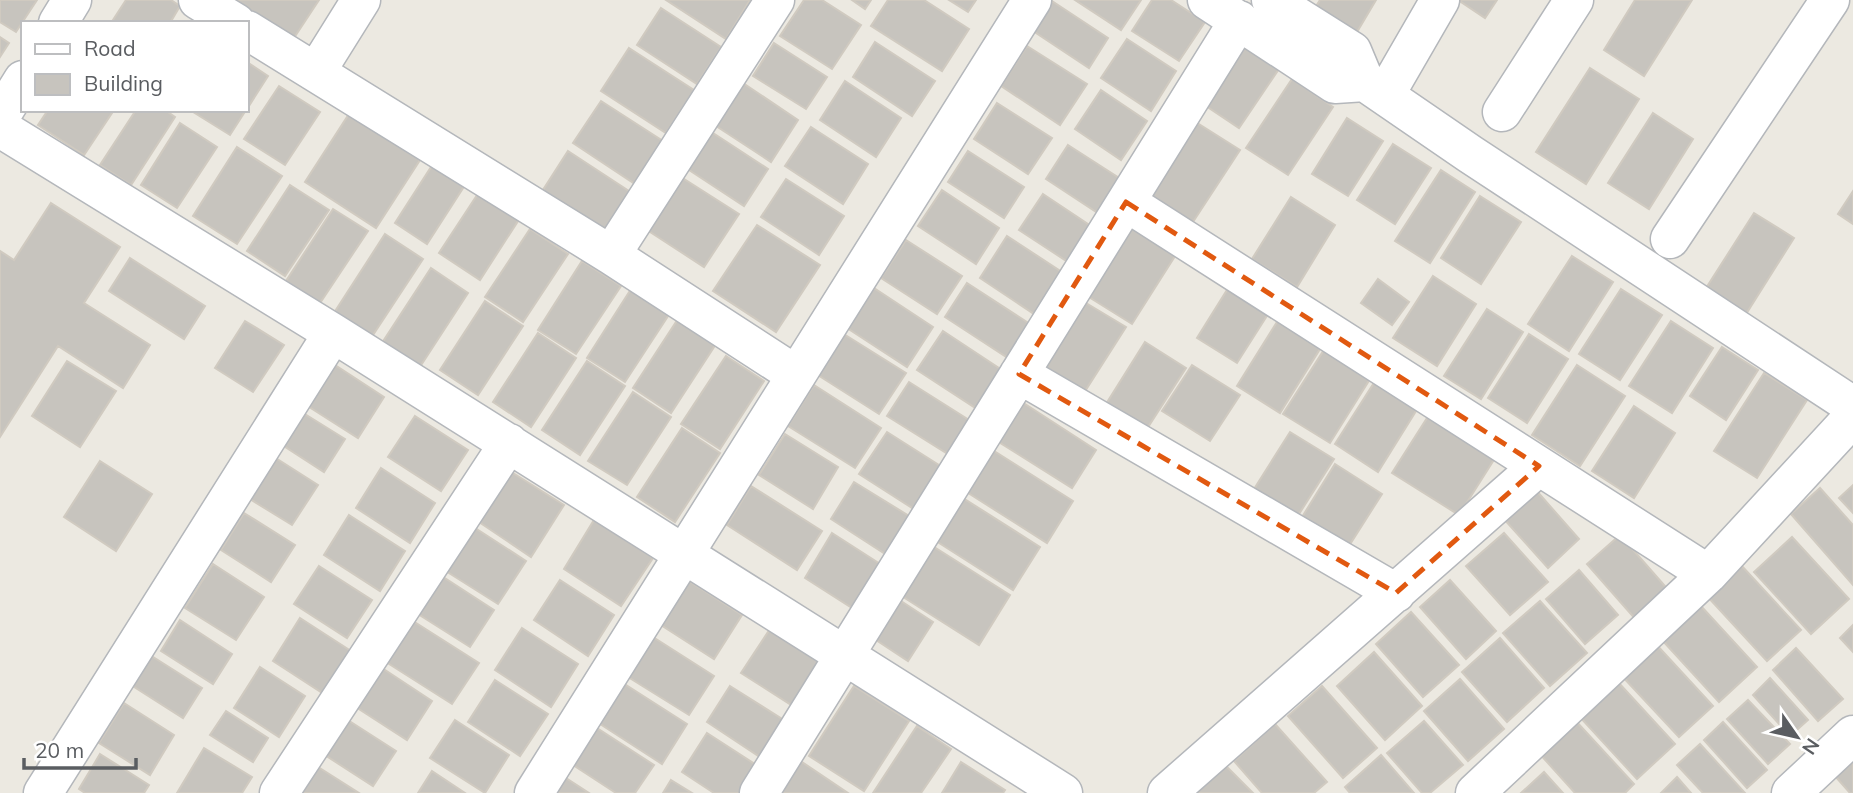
<svg xmlns="http://www.w3.org/2000/svg" width="1853" height="793" viewBox="0 0 1853 793" font-family="Mulish,sans-serif">
	<style>
		.building { fill: #c7c4be; stroke: #d0cac0; stroke-width: 2 }
		.lines { fill: none; stroke-linecap: round; stroke-linejoin: round }
		.minor-casing { stroke: #b4b7bb; stroke-width: 41 }
		.minor { stroke: #fff; stroke-width: 38 }
		.marked { fill: none; stroke: #e15910; stroke-width: 5; stroke-dasharray: 14 9; stroke-linejoin: round }
	</style>
	<rect width="100%" height="100%" fill="#ece9e1"/>
	<!-- building -->
	<path class="building" d="M0 0H37L16 32 0 22Z
		M126 0H171L180 6 170 23H111Z
		M234 0H319L294 38Z
		M666 0H750L726 39Z
		M804 0H822L861 25 832 69 780 36Z
		M852 0H871L865 9Z
		M888 0H924L969 29 942 71 871 26Z
		M949 0H976L968 12Z
		M1075 0H1141L1121 30Z
		M1152 0H1171L1205 22 1179 61 1132 31Z
		M1320 0H1376L1354 37 1313 11Z
		M1458 0H1497L1485 18Z
		M1635 0H1692L1644 76 1604 50Z
		M1052 1 1108 38 1089 68 1033 31Z
		M661 8 721 47 697 84 637 45Z
		M1235 36 1281 66 1239 128 1194 98Z
		M0 37 9 43 0 57Z
		M1127 39 1176 71 1151 111 1101 78Z
		M875 42 935 81 912 116 853 77Z
		M774 43 827 77 806 109 753 76Z
		M1027 46 1087 84 1060 125 1001 86Z
		M629 48 694 90 666 133 601 91Z
		M247 62 268 76 247 109Z
		M1590 68 1639 99 1586 184 1536 152Z
		M1292 79 1333 107 1288 175 1246 148Z
		M740 81 798 120 771 162 713 124Z
		M845 81 901 118 876 157 820 120Z
		M279 86 320 112 285 165 244 139Z
		M1101 90 1147 121 1121 160 1075 129Z
		M601 101 663 141 635 184 573 143Z
		M997 103 1052 138 1028 174 974 139Z
		M48 110H114L84 155 38 125Z
		M136 110H165L175 117 131 185 100 165Z
		M194 110H246L230 135 193 112Z
		M1653 113 1693 139 1649 209 1608 183Z
		M349 114 420 160 376 228 305 182Z
		M1347 118 1383 141 1348 196 1312 174Z
		M1191 119 1240 150 1193 222 1145 192Z
		M180 123 217 147 177 208 141 185Z
		M811 127 868 164 843 204 785 166Z
		M710 131 768 169 744 206 686 168Z
		M1393 144 1431 168 1395 224 1357 200Z
		M1068 145 1127 183 1104 217 1046 179Z
		M237 147 282 176 237 244 193 216Z
		M568 151 632 193 605 235 541 193Z
		M968 151 1024 187 1004 218 948 182Z
		M433 164 465 185 427 244 395 223Z
		M1441 170 1475 192 1430 263 1395 241Z
		M681 177 739 214 704 267 647 230Z
		M786 179 844 216 819 255 761 217Z
		M290 185 329 210 285 276 247 251Z
		M942 190 999 228 976 264 918 226Z
		M1853 191V224L1838 214Z
		M479 192 520 218 480 280 439 253Z
		M1043 194 1094 228 1071 264 1019 230Z
		M1480 196 1521 222 1481 284 1441 258Z
		M1291 197 1335 225 1297 287 1252 259Z
		M51 203 120 247 84 303 150 345 123 388 58 346 0 437V251L14 260Z
		M333 209 368 231 320 303 286 281Z
		M1754 213 1794 238 1741 322 1701 296Z
		M1129 222 1177 253 1132 324 1084 294Z
		M757 225 820 265 776 332 713 291Z
		M530 229 568 254 523 322 485 297Z
		M385 234 423 259 369 341 332 316Z
		M1007 236 1068 276 1040 318 980 278Z
		M906 240 962 276 937 314 881 278Z
		M1572 256 1613 282 1569 351 1528 324Z
		M130 258 205 306 184 339 109 291Z
		M582 261 621 286 576 354 538 330Z
		M431 268 468 293 418 370 380 346Z
		M1433 276 1476 304 1437 366 1393 338Z
		M1378 279 1409 302 1392 325 1361 303Z
		M1232 282 1272 308 1237 363 1197 338Z
		M967 283 1030 324 1008 358 945 317Z
		M874 288 933 327 907 367 847 328Z
		M631 289 670 313 625 382 587 358Z
		M1621 289 1662 315 1620 380 1579 354Z
		M1081 300 1126 327 1080 399 1036 371Z
		M485 301 523 326 478 395 440 370Z
		M1487 309 1523 332 1481 399 1444 376Z
		M1282 314 1325 341 1280 413 1237 386Z
		M678 319 716 344 671 413 633 388Z
		M245 321 284 345 253 392 215 368Z
		M1671 321 1713 348 1672 413 1629 386Z
		M839 331 906 373 879 414 813 372Z
		M943 331 1002 370 977 409 917 370Z
		M538 333 576 358 531 427 493 402Z
		M1529 334 1568 359 1527 423 1488 398Z
		M1145 342 1186 368 1141 438 1101 412Z
		M1329 342 1375 371 1330 443 1283 414Z
		M1722 347 1758 370 1726 420 1690 396Z
		M726 356 764 381 720 449 681 424Z
		M67 361 116 391 80 447 32 416Z
		M587 361 625 386 580 455 542 430Z
		M332 363 384 397 358 438 306 405Z
		M1192 365 1240 395 1210 441 1162 411Z
		M1577 365 1625 396 1580 466 1532 435Z
		M1764 373 1807 400 1757 478 1714 451Z
		M1379 375 1421 403 1378 472 1335 444Z
		M909 382 977 425 956 459 887 416Z
		M814 385 881 428 855 468 788 426Z
		M633 392 671 417 627 485 588 461Z
		M1022 402 1096 450 1072 488 997 441Z
		M1436 404 1502 447 1459 515 1392 473Z
		M1634 406 1675 433 1634 498 1592 471Z
		M300 411 345 439 324 472 279 443Z
		M415 416 468 450 441 491 388 457Z
		M682 428 720 453 675 522 637 497Z
		M887 432 950 472 923 515 859 474Z
		M1290 432 1334 459 1292 525 1249 497Z
		M785 434 838 467 813 509 759 475Z
		M991 449 1073 501 1047 543 965 491Z
		M271 455 318 485 292 525 245 496Z
		M100 461 152 494 116 551 64 517Z
		M1335 464 1382 494 1340 560 1294 530Z
		M381 468 435 503 410 543 356 508Z
		M505 468 564 505 531 557 473 518Z
		M854 482 914 519 890 557 831 519Z
		M1853 485V513L1839 498Z
		M751 486 822 531 797 570 727 525Z
		M1820 488 1853 525V585L1791 514Z
		M1535 489 1579 539 1548 568 1503 518Z
		M963 498 1040 547 1013 590 936 541Z
		M244 513 295 545 271 582 221 550Z
		M349 515 405 551 380 591 324 555Z
		M594 520 653 558 621 606 564 569Z
		M469 524 526 561 498 604 441 568Z
		M832 533 888 569 860 613 805 578Z
		M1504 533 1548 582 1510 615 1466 566Z
		M1620 535 1671 593 1638 622 1587 564Z
		M1792 537 1849 599 1811 634 1754 572Z
		M931 545 1010 595 979 645 900 595Z
		M213 564 264 597 236 640 185 608Z
		M1740 564 1801 630 1767 661 1706 595Z
		M319 566 372 600 347 638 294 604Z
		M1579 570 1618 615 1585 644 1546 599Z
		M434 571 494 610 470 647 410 609Z
		M681 576 742 615 714 659 653 620Z
		M560 580 614 615 588 656 534 620Z
		M1450 580 1496 631 1466 659 1420 607Z
		M901 601 933 622 908 661 876 640Z
		M1540 601 1587 653 1550 686 1503 633Z
		M1700 605 1757 667 1719 702 1662 640Z
		M1411 612 1459 665 1423 697 1376 644Z
		M402 614 479 663 452 704 375 655Z
		M300 618 351 651 324 694 273 661Z
		M180 620 232 654 213 684 161 651Z
		M1853 625V652L1840 638Z
		M522 628 578 664 551 707 495 670Z
		M770 629 824 664 796 708 741 673Z
		M653 637 714 676 689 715 628 677Z
		M1500 638 1544 688 1507 722 1462 672Z
		M1654 642 1713 706 1679 737 1620 674Z
		M1796 648 1843 699 1818 721 1773 670Z
		M1374 652 1422 706 1385 740 1337 686Z
		M150 655 202 688 183 718 131 685Z
		M373 662 432 701 407 740 348 702Z
		M260 667 305 696 279 737 234 708Z
		M1770 678 1808 720 1790 736 1753 695Z
		M1460 679 1504 729 1468 761 1424 711Z
		M495 680 548 714 520 756 468 722Z
		M1617 681 1675 744 1637 779 1579 716Z
		M623 683 687 724 662 764 597 722Z
		M730 686 787 722 763 759 707 722Z
		M854 686 909 721 864 791 809 756Z
		M1322 686 1377 748 1343 778 1288 716Z
		M1748 700 1790 744 1768 764 1727 719Z
		M124 703 174 735 150 775 99 743Z
		M226 711 268 738 253 762 210 735Z
		M340 715 396 751 373 786 317 750Z
		M1574 719 1634 784 1625 793H1575L1538 752Z
		M455 720 509 755 485 793 430 758Z
		M1424 721 1463 765 1430 793H1422L1387 753Z
		M1723 722 1767 770 1747 788 1704 740Z
		M1275 724 1327 782 1314 793H1262L1234 761Z
		M917 726 951 749 921 793H873Z
		M597 728 654 765 635 793H616L573 765Z
		M707 733 761 768 746 793H714L682 772Z
		M1700 744 1745 793H1703L1677 765Z
		M204 748 252 777 242 793H177Z
		M100 754 149 785 144 793H85L79 789Z
		M1381 755 1414 793H1350L1345 787Z
		M1853 759V793H1850L1835 776Z
		M799 760 848 793H777Z
		M961 762 1005 790 1003 793H942Z
		M1223 763 1253 793H1194Z
		M315 765 359 793H297Z
		M432 771 465 793H418Z
		M1544 772 1563 793H1521Z
		M1677 777 1691 793H1661Z
		M566 778 589 793H556Z
		M671 780 692 793H663Z"/>
	<g class="lines">
		<defs>
			<path id="minor" d="M198 0 236 23
				M1207 0 1335 84 1365 82
				M1271 0 1352 51 1365 82 1470 154 1853 406
				M58 23 72 0
				M247 30 611 255 796 375
				M316 72 361 0
				M1380 91 1392 83 1440 0
				M1502 112 1574 0
				M0 117 23 80
				M0 128 333 333 1063 793
				M1126 202 1708 574
				M1670 239 1830 0
				M611 255 775 0
				M1019 374 1396 593
				M43 793 333 333
				M279 793 509 443
				M534 793 1032 0
				M759 793 1239 20
				M1167 793 1539 466
				M1475 793 1708 574 1853 417
				M1791 793 1853 735"/>
		</defs>
		<!-- minor casing -->
		<use href="#minor" class="minor-casing"/>
		<!-- minor -->
		<use href="#minor" class="minor"/>
	</g>
	<!-- marked area -->
	<path class="marked" d="M1126 202 1539 466 1396 593 1019 374Z"/>
	<!-- legend -->
	<rect x="21" y="21" width="228" height="91" fill="#ffffff" stroke="#bdbec0" stroke-width="2"/>
	<rect x="35" y="44" width="35" height="10" fill="#ffffff" stroke="#bdbec0" stroke-width="2"/>
	<text x="84" y="56" font-size="21" fill="#5a5d61">Road</text>
	<rect x="35" y="74" width="35" height="21" fill="#c7c4be" stroke="#bdbec0" stroke-width="2"/>
	<text x="84" y="91" font-size="21" fill="#5a5d61">Building</text>
	<!-- north arrow -->
	<g transform="translate(1797 737) rotate(124)" stroke="#ffffff" stroke-width="5" paint-order="stroke">
	<path d="M0-5L12 26L0 18L-12 26Z" fill="#5a5d61"/>
	<text y="-10" font-size="19" font-weight="bold" text-anchor="middle" fill="#5a5d61">N</text>
	</g>
	<!-- scale -->
	<path d="M24 758v10h112v-10" fill="none" stroke="#5a5d61" stroke-width="3.5"/>
	<text x="35" y="758" font-size="21" fill="#5a5d61" stroke="#ffffff" stroke-width="5" paint-order="stroke">20 m</text>
</svg>
